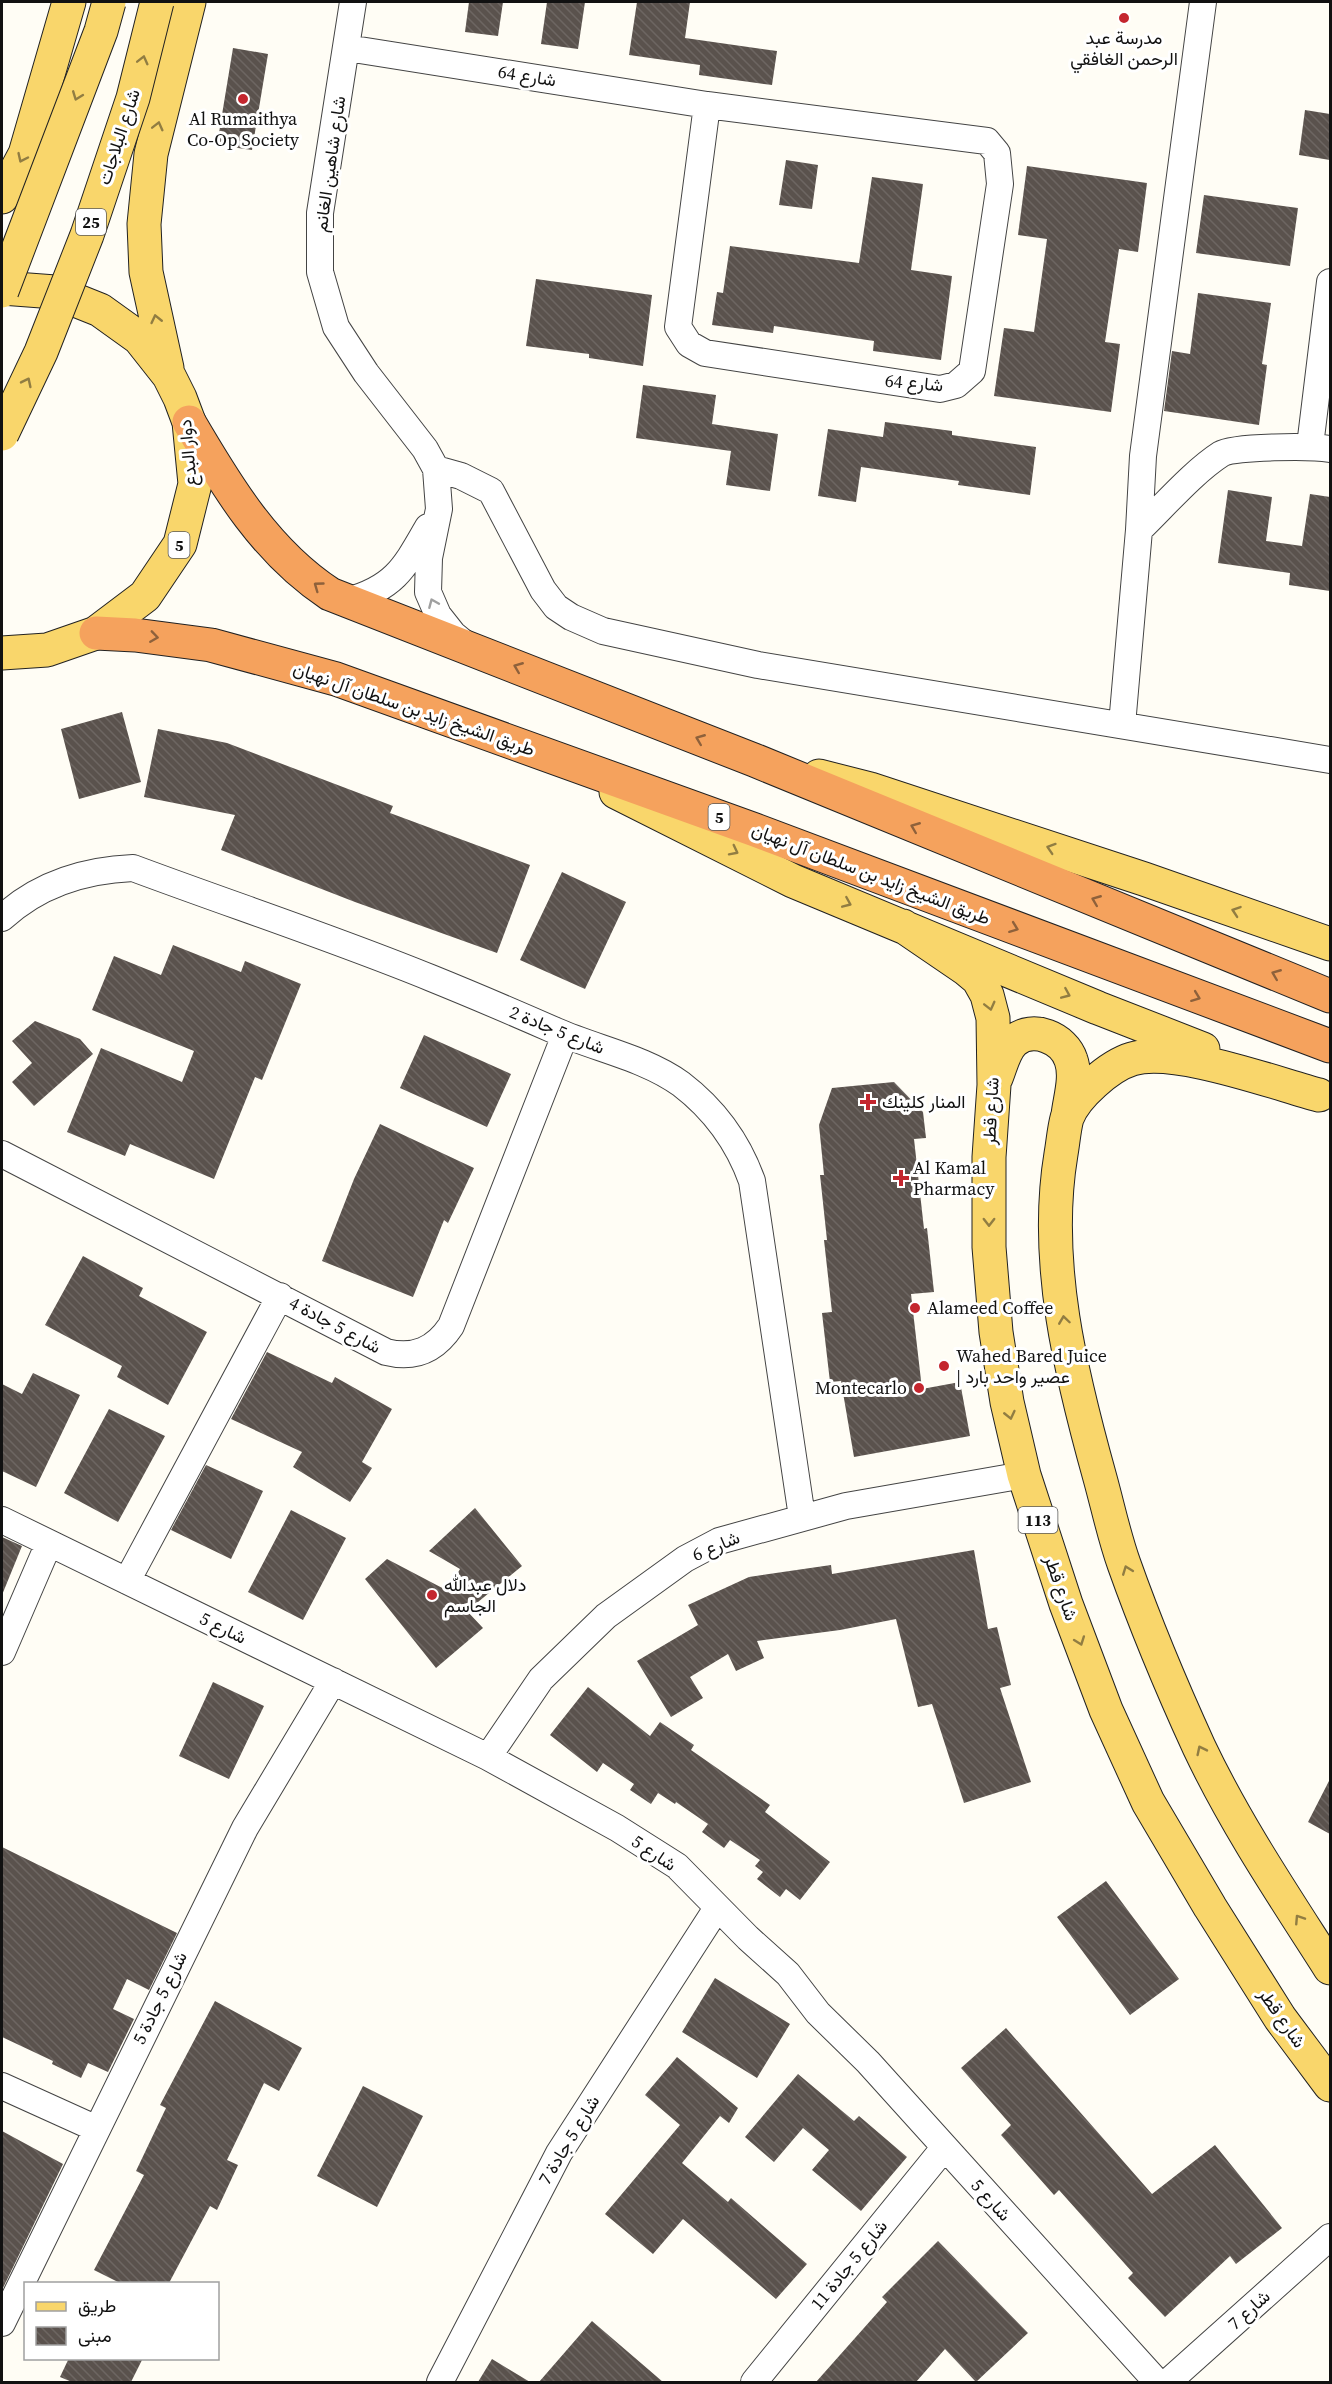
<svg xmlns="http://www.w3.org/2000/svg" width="1332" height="2384" viewBox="0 0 1332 2384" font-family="'Source Serif 4',Vazirmatn,serif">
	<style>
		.building { fill: url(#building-back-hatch) }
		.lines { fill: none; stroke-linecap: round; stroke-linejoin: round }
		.minor-casing { stroke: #444; stroke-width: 28 }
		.major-casing { stroke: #222; stroke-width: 35 }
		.highway-casing { stroke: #222; stroke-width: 35 }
		.minor { stroke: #fff; stroke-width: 26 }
		.major { stroke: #f9d66b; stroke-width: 33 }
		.highway { stroke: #f5a25d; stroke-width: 33 }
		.major-bridge-casing { stroke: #222; stroke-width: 35; stroke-linecap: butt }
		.major-bridge { stroke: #f9d66b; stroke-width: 33 }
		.oneway { stroke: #917d42 }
		.oneway2 { stroke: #8e613b }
		.oneway3 { stroke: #a0a0a0 }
		.poi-dot { fill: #c4262e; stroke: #fff; stroke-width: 2 }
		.labels { text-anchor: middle; stroke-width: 6; stroke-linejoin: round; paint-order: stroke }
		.shield { fill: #fff; stroke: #585858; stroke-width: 1.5 }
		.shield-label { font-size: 16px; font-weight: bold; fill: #111 }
		.poi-label { font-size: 18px; fill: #111; stroke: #fff; text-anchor: start }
		.street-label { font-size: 18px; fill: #111; stroke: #fff }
	</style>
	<defs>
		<pattern id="building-back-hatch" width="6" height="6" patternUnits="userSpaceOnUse" patternTransform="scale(1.5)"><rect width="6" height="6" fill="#5a524d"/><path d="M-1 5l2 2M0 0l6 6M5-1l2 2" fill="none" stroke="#6d6662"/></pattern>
	</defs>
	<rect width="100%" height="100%" fill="#fffdf5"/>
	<!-- building -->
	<path class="building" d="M469 2H503L498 36 465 32Z
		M547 2H585L578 49 541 44Z
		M637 2H690L685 38 777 51 772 85 699 75 700 65 629 55Z
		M233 48 268 54 252 150 217 145Z
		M1305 110 1330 114V160L1299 155Z
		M786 160 818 165 812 209 779 205Z
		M1027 166 1147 183 1138 252 1119 249 1105 342 1120 344 1111 412 994 396 1004 328 1034 332 1047 239 1018 235Z
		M872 177 923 184 911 270 952 276 941 360 873 351 874 341 774 326 773 333 712 325 717 292 723 293 730 246 859 263Z
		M1204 195 1298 208 1290 266 1196 253Z
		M536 279 652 295 643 366 589 358V354L526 346Z
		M1198 293 1271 303 1262 364 1267 365 1259 425 1164 411 1172 351 1190 354Z
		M643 385 716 395 712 424 778 434 770 491 726 485 731 451 636 438Z
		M885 422 952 431V435L1036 447 1030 495 958 485 959 481 861 467 856 502 818 496 828 429 883 437Z
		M1228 490 1272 497 1266 541 1302 546 1310 494 1330 497V591L1289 585 1290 573 1218 563Z
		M122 712 141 782 79 799 61 729Z
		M158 729 227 743 393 806 390 813 530 865 497 953 355 902 221 850 235 815 144 797Z
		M562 872 626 902 585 989 520 960Z
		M173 945 241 972 245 961 301 984 262 1080 255 1077 214 1179 130 1144 125 1156 67 1132 101 1048 182 1082 194 1051 92 1010 114 956 161 975Z
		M35 1021 80 1039 93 1054 34 1106 12 1082 32 1063 12 1041Z
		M424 1035 511 1074 487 1127 400 1088Z
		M894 1082 923 1112 926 1138 914 1139 924 1229 927 1228 934 1292 911 1294 922 1389 960 1382 970 1436 854 1457 841 1381 830 1382 822 1313 832 1312 824 1240H827L820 1175H824L819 1125 832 1088Z
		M380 1124 474 1168 448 1223 444 1220 413 1297 322 1261 354 1179Z
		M83 1256 143 1288 139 1296 207 1332 168 1405 117 1377 122 1366 45 1325Z
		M267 1352 332 1383 335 1377 392 1409 362 1462 372 1468 350 1502 293 1467 302 1452 231 1419Z
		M33 1373 80 1395 36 1487 2 1471V1384L22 1394Z
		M109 1409 165 1436 118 1522 64 1493Z
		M206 1465 263 1491 231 1559 171 1530Z
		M475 1508 522 1566 467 1611 483 1628 436 1668 365 1579 387 1559 448 1591 460 1569 429 1551Z
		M291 1510 346 1538 303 1620 248 1592Z
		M2 1537 22 1546 2 1595Z
		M974 1550 988 1629 997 1627 1011 1685 1000 1688 1031 1782 964 1803 932 1704 918 1707 896 1619 840 1630 757 1641 764 1658 736 1671 728 1654 690 1677 703 1698 671 1717 637 1661 698 1625 688 1605 749 1577 831 1565 832 1574Z
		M213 1682 264 1706 229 1779 179 1756Z
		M588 1687 650 1736 660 1722 694 1745 691 1750 770 1805 765 1812 830 1862 800 1900 786 1889 780 1897 757 1879 763 1872 755 1866 760 1860 730 1840 724 1848 702 1832 708 1824 676 1802 675 1804 658 1793 651 1804 630 1790 634 1784 603 1763 597 1772 550 1735Z
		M1330 1779V1834L1308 1822Z
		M2 1847 177 1933 149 1990 127 1979 113 2009 134 2019 108 2072 88 2063 81 2078 52 2064 53 2061 2 2037Z
		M1106 1881 1179 1979 1130 2015 1057 1917Z
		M715 1978 790 2024 757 2078 682 2032Z
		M215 2001 302 2048 279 2091 264 2083 227 2160 238 2165 217 2210 210 2206 169 2283H120L94 2270 144 2175 136 2171 166 2108 160 2105Z
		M1006 2028 1152 2194 1215 2145 1282 2228 1236 2264 1230 2256 1165 2317 1128 2278 1133 2273 1059 2190 1054 2195 1001 2135 1011 2125 961 2068Z
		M677 2057 738 2108 729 2123 720 2116 682 2163 728 2202 731 2198 807 2264 776 2299 683 2219 653 2254 605 2214 680 2125 645 2095Z
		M798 2074 854 2121 859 2116 907 2157 861 2211 812 2170 829 2150 803 2128 774 2162 745 2137Z
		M363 2086 423 2116 377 2207 317 2176Z
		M2 2131 63 2164 2 2290Z
		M938 2241 1028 2333 976 2382 945 2349 916 2382H816L887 2302 882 2297Z
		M592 2321 663 2382H539Z
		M69 2358H143L131 2382H72L60 2377Z
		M492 2359 530 2382H478Z"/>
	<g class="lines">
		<defs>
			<path id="minor" d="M353 2 320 213V272L336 327 366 373 425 449 436 469 439 509 429 558 428 592 438 615 453 634 464 643
				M347 48 707 105 987 141 997 153 1000 184 972 371 956 385 940 389 705 353 689 344 678 327 707 105
				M1310 446 1330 282
				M436 469 461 476 491 491 543 590 556 607 571 617 603 631 758 665 1330 760
				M1139 530C1163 507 1193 472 1221 454 1234 446 1313 446 1330 449
				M347 601C395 588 405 567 428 527
				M1122 725 1139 530 1143 456 1203 2
				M2 918C39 884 84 870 133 868 232 905 333 938 431 978 473 995 515 1013 556 1031 597 1049 645 1058 681 1084 715 1110 738 1142 752 1181L802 1517
				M2 1154 386 1352C414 1359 435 1350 451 1326L565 1035
				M2 1520 488 1757 617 1828 677 1866 748 1938 788 1974 818 2013 868 2062 1157 2382
				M127 1581 280 1296
				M2 1652 49 1543
				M488 1757 541 1679 606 1616 685 1559 719 1541 846 1506 1024 1475
				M2 2086 97 2129
				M2 2323 245 1828 333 1681
				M440 2382 559 2153 717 1908
				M754 2382 944 2148
				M1168 2382 1330 2237"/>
			<path id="major" d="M2 197 25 154 69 2
				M2 288 55 292 100 310 139 338 169 376 180 398 189 422 195 484 180 544 145 596 96 633 47 650 2 653
				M167 368 146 272 144 224 151 154 189 2
				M819 776 870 789 1144 879 1330 944
				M616 792 793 881 1098 1008 1203 1049
				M903 926 966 969 978 979 987 995 993 1018 994 1085 989 1157V1247L996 1332 1007 1402 1024 1475 1066 1604 1106 1710 1148 1802 1210 1907 1280 2018 1330 2085
				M996 1078C1001 1066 1004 1050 1014 1041 1033 1025 1064 1038 1071 1060 1077 1077 1070 1098 1068 1115
				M1319 1095C1274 1083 1174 1046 1132 1059 1109 1066 1075 1096 1067 1118 1064 1129 1063 1143 1061 1154 1043 1262 1071 1374 1100 1478 1108 1507 1114 1536 1124 1564 1146 1626 1172 1688 1199 1747 1236 1825 1284 1896 1330 1968"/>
			<path id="highway" d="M189 422C227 487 266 552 330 594L754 760 1330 996
				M96 633 135 635 211 645 336 679 755 830 1330 1046"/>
		</defs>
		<!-- minor casing -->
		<use href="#minor" class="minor-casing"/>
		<!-- major casing -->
		<use href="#major" class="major-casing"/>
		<!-- highway casing -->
		<use href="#highway" class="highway-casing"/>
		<!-- minor -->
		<use href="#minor" class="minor"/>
		<!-- major -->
		<use href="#major" class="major"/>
		<!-- highway -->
		<use href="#highway" class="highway"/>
		<defs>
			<path id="major-bridge" d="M2 291 101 31 109 2
				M2 434 41 352 87 235 133 98 157 2"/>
		</defs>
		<!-- major-bridge casing -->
		<use href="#major-bridge" class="major-bridge-casing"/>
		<!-- major-bridge -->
		<use href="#major-bridge" class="major-bridge"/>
	</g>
	<!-- one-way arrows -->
	<defs><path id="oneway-chevron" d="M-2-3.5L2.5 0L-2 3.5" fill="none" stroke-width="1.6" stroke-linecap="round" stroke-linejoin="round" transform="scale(1.5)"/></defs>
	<g class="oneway">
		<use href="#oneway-chevron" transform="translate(143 60) rotate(-76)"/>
		<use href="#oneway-chevron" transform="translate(77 96) rotate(111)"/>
		<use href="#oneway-chevron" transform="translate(158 126) rotate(-76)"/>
		<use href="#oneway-chevron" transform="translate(22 158) rotate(115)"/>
		<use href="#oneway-chevron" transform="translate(156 319) rotate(-103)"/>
		<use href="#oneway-chevron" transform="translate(27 382) rotate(-64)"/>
		<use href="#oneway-chevron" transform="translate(1051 848) rotate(-162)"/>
		<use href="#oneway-chevron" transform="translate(734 851) rotate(27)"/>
		<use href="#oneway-chevron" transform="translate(847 903) rotate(23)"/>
		<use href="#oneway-chevron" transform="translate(1236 911) rotate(-161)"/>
		<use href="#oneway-chevron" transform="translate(1066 994) rotate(23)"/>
		<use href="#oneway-chevron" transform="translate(990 1006) rotate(76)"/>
		<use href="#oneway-chevron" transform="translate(989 1222) rotate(90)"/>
		<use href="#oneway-chevron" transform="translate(1064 1320) rotate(-98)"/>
		<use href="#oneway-chevron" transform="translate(1010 1415) rotate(77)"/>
		<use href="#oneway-chevron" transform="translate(1127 1570) rotate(-111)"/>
		<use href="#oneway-chevron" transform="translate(1080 1641) rotate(70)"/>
		<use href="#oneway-chevron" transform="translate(1201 1750) rotate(-116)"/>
		<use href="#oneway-chevron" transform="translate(1299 1919) rotate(-123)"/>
	</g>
	<g class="oneway2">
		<use href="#oneway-chevron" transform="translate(318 586) rotate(-144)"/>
		<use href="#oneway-chevron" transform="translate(154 637) rotate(8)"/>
		<use href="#oneway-chevron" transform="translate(518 667) rotate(-158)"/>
		<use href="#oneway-chevron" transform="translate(700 739) rotate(-158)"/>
		<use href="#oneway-chevron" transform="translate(915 827) rotate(-158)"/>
		<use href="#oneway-chevron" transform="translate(1096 900) rotate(-158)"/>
		<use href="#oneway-chevron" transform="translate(1014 928) rotate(21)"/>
		<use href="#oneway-chevron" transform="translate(1276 974) rotate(-158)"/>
		<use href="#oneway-chevron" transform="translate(1196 997) rotate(21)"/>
	</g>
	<use class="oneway3" href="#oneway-chevron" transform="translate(433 603) rotate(-113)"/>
	<!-- markers -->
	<g class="poi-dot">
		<circle cx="1124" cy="18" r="6"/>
		<circle cx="243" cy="99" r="6"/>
		<path d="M865 1093h6v6h6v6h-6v6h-6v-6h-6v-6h6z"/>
		<path d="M898 1169h6v6h6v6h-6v6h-6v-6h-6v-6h6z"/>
		<circle cx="915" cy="1308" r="6"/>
		<circle cx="944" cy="1366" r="6"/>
		<circle cx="919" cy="1388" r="6"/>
		<circle cx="432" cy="1595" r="6"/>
	</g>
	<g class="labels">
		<!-- shield labels -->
		<g class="shield">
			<rect x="76" y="209" width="30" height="26" rx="4.5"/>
			<rect x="168.5" y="532" width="21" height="26" rx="4.5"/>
			<rect x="708.5" y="804" width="21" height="26" rx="4.5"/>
			<rect x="1018.5" y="1507" width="39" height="26" rx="4.5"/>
		</g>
		<g class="shield-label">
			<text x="91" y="228">25</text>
			<text x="179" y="551">5</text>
			<text x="719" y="823">5</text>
			<text x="1038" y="1526">113</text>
		</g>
		<!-- poi labels -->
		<g class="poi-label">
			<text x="1124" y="44" text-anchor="middle">مدرسة عبد<tspan x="1124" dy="21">الرحمن الغافقي</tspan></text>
			<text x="243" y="125" text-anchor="middle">Al Rumaithya<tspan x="243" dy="21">Co-Op Society</tspan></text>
			<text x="882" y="1108">المنار كلينك</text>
			<text x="913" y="1174">Al Kamal<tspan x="913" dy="21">Pharmacy</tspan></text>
			<text x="927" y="1314">Alameed Coffee</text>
			<text x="956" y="1362">Wahed Bared Juice<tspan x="956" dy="21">| عصير واحد بارد</tspan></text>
			<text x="907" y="1394" text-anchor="end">Montecarlo</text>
			<text x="444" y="1591">دلال عبدالله<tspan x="444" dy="21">الجاسم</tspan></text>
		</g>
		<!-- street labels -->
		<g class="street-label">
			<text transform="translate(527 76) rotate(9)" y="6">شارع 64</text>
			<text transform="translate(119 137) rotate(-72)" y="6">شارع البلاجات</text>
			<text transform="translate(330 164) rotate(-82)" y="6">شارع شاهين الغانم</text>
			<text transform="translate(914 383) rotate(5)" y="6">شارع 64</text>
			<text transform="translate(188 453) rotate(-95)" y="6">دوار البدع</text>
			<text transform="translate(414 709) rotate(19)" y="6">طريق الشيخ زايد بن سلطان آل نهيان</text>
			<text transform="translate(871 874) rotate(21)" y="6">طريق الشيخ زايد بن سلطان آل نهيان</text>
			<text transform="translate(557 1030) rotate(22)" y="6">شارع 5 جادة 2</text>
			<text transform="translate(991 1111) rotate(-87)" y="6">شارع قطر</text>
			<text transform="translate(335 1325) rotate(28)" y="6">شارع 5 جادة 4</text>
			<text transform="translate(716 1546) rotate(-23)" y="6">شارع 6</text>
			<text transform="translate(1061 1588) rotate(71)" y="6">شارع قطر</text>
			<text transform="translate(223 1628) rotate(26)" y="6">شارع 5</text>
			<text transform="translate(654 1853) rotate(34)" y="6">شارع 5</text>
			<text transform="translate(160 1998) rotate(-64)" y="6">شارع 5 جادة 5</text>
			<text transform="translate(1282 2018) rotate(55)" y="6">شارع قطر</text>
			<text transform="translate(569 2140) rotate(-59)" y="6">شارع 5 جادة 7</text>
			<text transform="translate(991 2200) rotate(48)" y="6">شارع 5</text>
			<text transform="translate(849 2265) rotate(-51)" y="6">شارع 5 جادة 11</text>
			<text transform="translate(1249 2310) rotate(-42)" y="6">شارع 7</text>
		</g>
	</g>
	<!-- border -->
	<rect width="1332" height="2384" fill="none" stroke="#111111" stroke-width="6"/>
	<!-- legend -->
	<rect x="24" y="2282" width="195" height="78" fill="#ffffff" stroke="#a0a0a0" stroke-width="1.5"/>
	<rect x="36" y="2302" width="30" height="9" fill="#f9d66b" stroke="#a0a0a0" stroke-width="1.5"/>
	<text x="78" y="2312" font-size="18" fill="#111111">طريق</text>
	<rect x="36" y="2327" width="30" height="18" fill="url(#building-back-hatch)" stroke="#a0a0a0" stroke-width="1.5"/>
	<text x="78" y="2342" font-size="18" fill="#111111">مبنى</text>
</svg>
